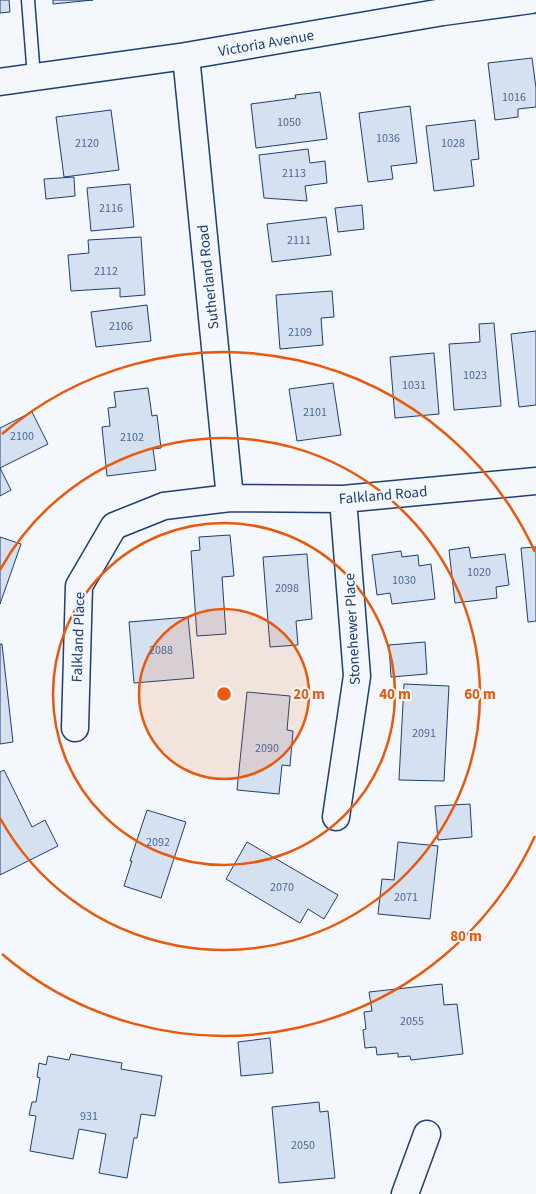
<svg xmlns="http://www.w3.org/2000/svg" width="536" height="1194" viewBox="0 0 536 1194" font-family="'Source Sans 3',sans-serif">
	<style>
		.building { fill: #d5e0f0; stroke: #1d3f73 }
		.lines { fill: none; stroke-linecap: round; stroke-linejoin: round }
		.service-casing { stroke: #1d3f73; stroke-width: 15 }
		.minor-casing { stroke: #1d3f73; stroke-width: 29 }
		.service { stroke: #f4f7fb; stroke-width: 12 }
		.minor { stroke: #f4f7fb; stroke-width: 26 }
		.ring { fill: none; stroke: #e8590c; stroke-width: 2.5 }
		.labels { text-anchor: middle; stroke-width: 4; stroke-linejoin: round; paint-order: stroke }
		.number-label { font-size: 12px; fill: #4b6792 }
		.street-label { font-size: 15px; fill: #1d3f73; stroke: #f4f7fb }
		.centre { fill: #e8590c; stroke: #f4f7fb; stroke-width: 2.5 }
		.ring-label { font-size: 15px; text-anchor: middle; font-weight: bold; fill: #e8590c; stroke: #f4f7fb; stroke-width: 4; stroke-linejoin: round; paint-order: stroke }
	</style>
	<rect width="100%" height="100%" fill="#f4f7fb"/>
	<!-- building -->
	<path class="building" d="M0 0H9L10 12 0 13Z
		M53 0H93L53 4Z
		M532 58 536 88V107L518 109V117L495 120 488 63Z
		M320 92 327 139 256 148 251 104 296 98 295 95Z
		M410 106 417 163 391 166 393 179 368 182 359 113Z
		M111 110 119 170 64 177 56 117Z
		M475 120 479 159 471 160 474 186 434 191 426 126Z
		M308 149 310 163 325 161 327 183 305 186 307 201 264 198 259 155Z
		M74 177 75 196 46 199 44 179Z
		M130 184 134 227 91 231 87 188Z
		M362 205 364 229 338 232 335 208Z
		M326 217 331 255 272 262 267 224Z
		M141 237 145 295 120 297V288L71 291 68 255 89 253 88 240Z
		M332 291 334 317 321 318 323 345 280 349 276 295Z
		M147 305 151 341 96 347 91 312Z
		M494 323 501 406 454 410 449 344 480 342 479 324Z
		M536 331V405L519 407 511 334Z
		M434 353 439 414 395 418 390 357Z
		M333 383 341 435 297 441 289 389Z
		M148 388 152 416 157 415 161 448 153 449 156 470 107 476 102 427 110 426 108 408 116 407 114 392Z
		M32 412 48 444 0 468V428Z
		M0 468 11 490 0 496Z
		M230 535 234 576 222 577 226 634 197 636 191 551 200 550 199 537Z
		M0 537 21 544 0 604Z
		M469 547 471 558 505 554 509 585 496 587 497 598 455 603 449 550Z
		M536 547V621L528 622 521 548Z
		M401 551 402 557 418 555 419 566 431 564 435 599 392 604 390 593 377 595 372 555Z
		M307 554 312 619 296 621 298 645 270 647 263 557Z
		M188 617 194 678 134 683 129 622Z
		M425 642 427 674 391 677 389 645Z
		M0 644H2L13 742 0 744Z
		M404 684 449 686 444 781 399 780Z
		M247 692 290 696 287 730 293 731 290 766 282 765 279 794 237 790Z
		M4 770 32 827 45 820 58 846 0 875V772Z
		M470 804 472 837 438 840 435 806Z
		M147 810 186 822 161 898 124 886 132 861H130Z
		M247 842 338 895 324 919 308 909 300 923 226 879Z
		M398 842 438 846 430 919 378 914 382 879 394 880Z
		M442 984 444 1005 457 1004 463 1054 411 1060 410 1056 398 1057V1053L377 1055 376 1047 365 1048 363 1030 366 1029 364 1012 372 1011 369 992Z
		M270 1038 273 1073 241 1076 238 1042Z
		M71 1054 122 1063 121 1069 162 1076 155 1116 141 1114 137 1138H134L127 1178 99 1173 106 1134 79 1129 73 1159 30 1151 36 1116 29 1115 32 1102H36L40 1078 37 1077 39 1063 46 1065 48 1056 69 1060Z
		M319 1102 320 1112 328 1111 335 1178 279 1183 272 1107Z"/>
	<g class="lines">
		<defs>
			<path id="service" d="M28 0 34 77"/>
			<path id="minor" d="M186 56 230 498
				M0 82 186 56 443 12 531 0
				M75 728 79 586 114 526 164 506 230 498 343 499 536 481
				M336 817 357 676 343 499
				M405 1194 427 1134"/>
		</defs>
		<!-- service casing -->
		<use href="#service" class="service-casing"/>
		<!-- minor casing -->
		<use href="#minor" class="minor-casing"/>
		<!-- service -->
		<use href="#service" class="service"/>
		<!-- minor -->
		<use href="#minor" class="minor"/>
	</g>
	<!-- distance rings -->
	<circle cx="224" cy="694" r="85" fill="#e8590c" fill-opacity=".12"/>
	<g class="ring">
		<circle cx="224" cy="694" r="85"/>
		<circle cx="224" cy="694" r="171"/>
		<path d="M0 570A256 256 0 1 1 0 818"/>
		<path d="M535 836A342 342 0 0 1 2 954M2 434A342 342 0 0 1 535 552"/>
	</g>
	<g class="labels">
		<!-- number labels -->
		<g class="number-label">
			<text x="514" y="101">1016</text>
			<text x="289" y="126">1050</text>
			<text x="388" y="142">1036</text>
			<text x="87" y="147">2120</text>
			<text x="453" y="147">1028</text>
			<text x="294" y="177">2113</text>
			<text x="111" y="212">2116</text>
			<text x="299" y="244">2111</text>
			<text x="106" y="275">2112</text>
			<text x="121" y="330">2106</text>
			<text x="300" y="336">2109</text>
			<text x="475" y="379">1023</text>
			<text x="414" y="389">1031</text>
			<text x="315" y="416">2101</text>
			<text x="22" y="440">2100</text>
			<text x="132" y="441">2102</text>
			<text x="479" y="576">1020</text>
			<text x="404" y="584">1030</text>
			<text x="287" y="592">2098</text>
			<text x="161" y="654">2088</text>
			<text x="424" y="737">2091</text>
			<text x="267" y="752">2090</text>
			<text x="158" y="846">2092</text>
			<text x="282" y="891">2070</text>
			<text x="406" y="901">2071</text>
			<text x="412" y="1025">2055</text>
			<text x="89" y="1120">931</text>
			<text x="303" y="1149">2050</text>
		</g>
		<!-- street labels -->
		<g class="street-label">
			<text transform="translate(266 43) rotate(-10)" y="5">Victoria Avenue</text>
			<text transform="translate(208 277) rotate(-96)" y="5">Sutherland Road</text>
			<text transform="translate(383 495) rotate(-5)" y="5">Falkland Road</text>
			<text transform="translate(352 629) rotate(-93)" y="5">Stonehewer Place</text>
			<text transform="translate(78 637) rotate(-88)" y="5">Falkland Place</text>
		</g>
	</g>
	<circle cx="224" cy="694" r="8" class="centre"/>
	<g class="ring-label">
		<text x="309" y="699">20 m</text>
		<text x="395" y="699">40 m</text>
		<text x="480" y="699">60 m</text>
		<text x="466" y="941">80 m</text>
	</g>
</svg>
